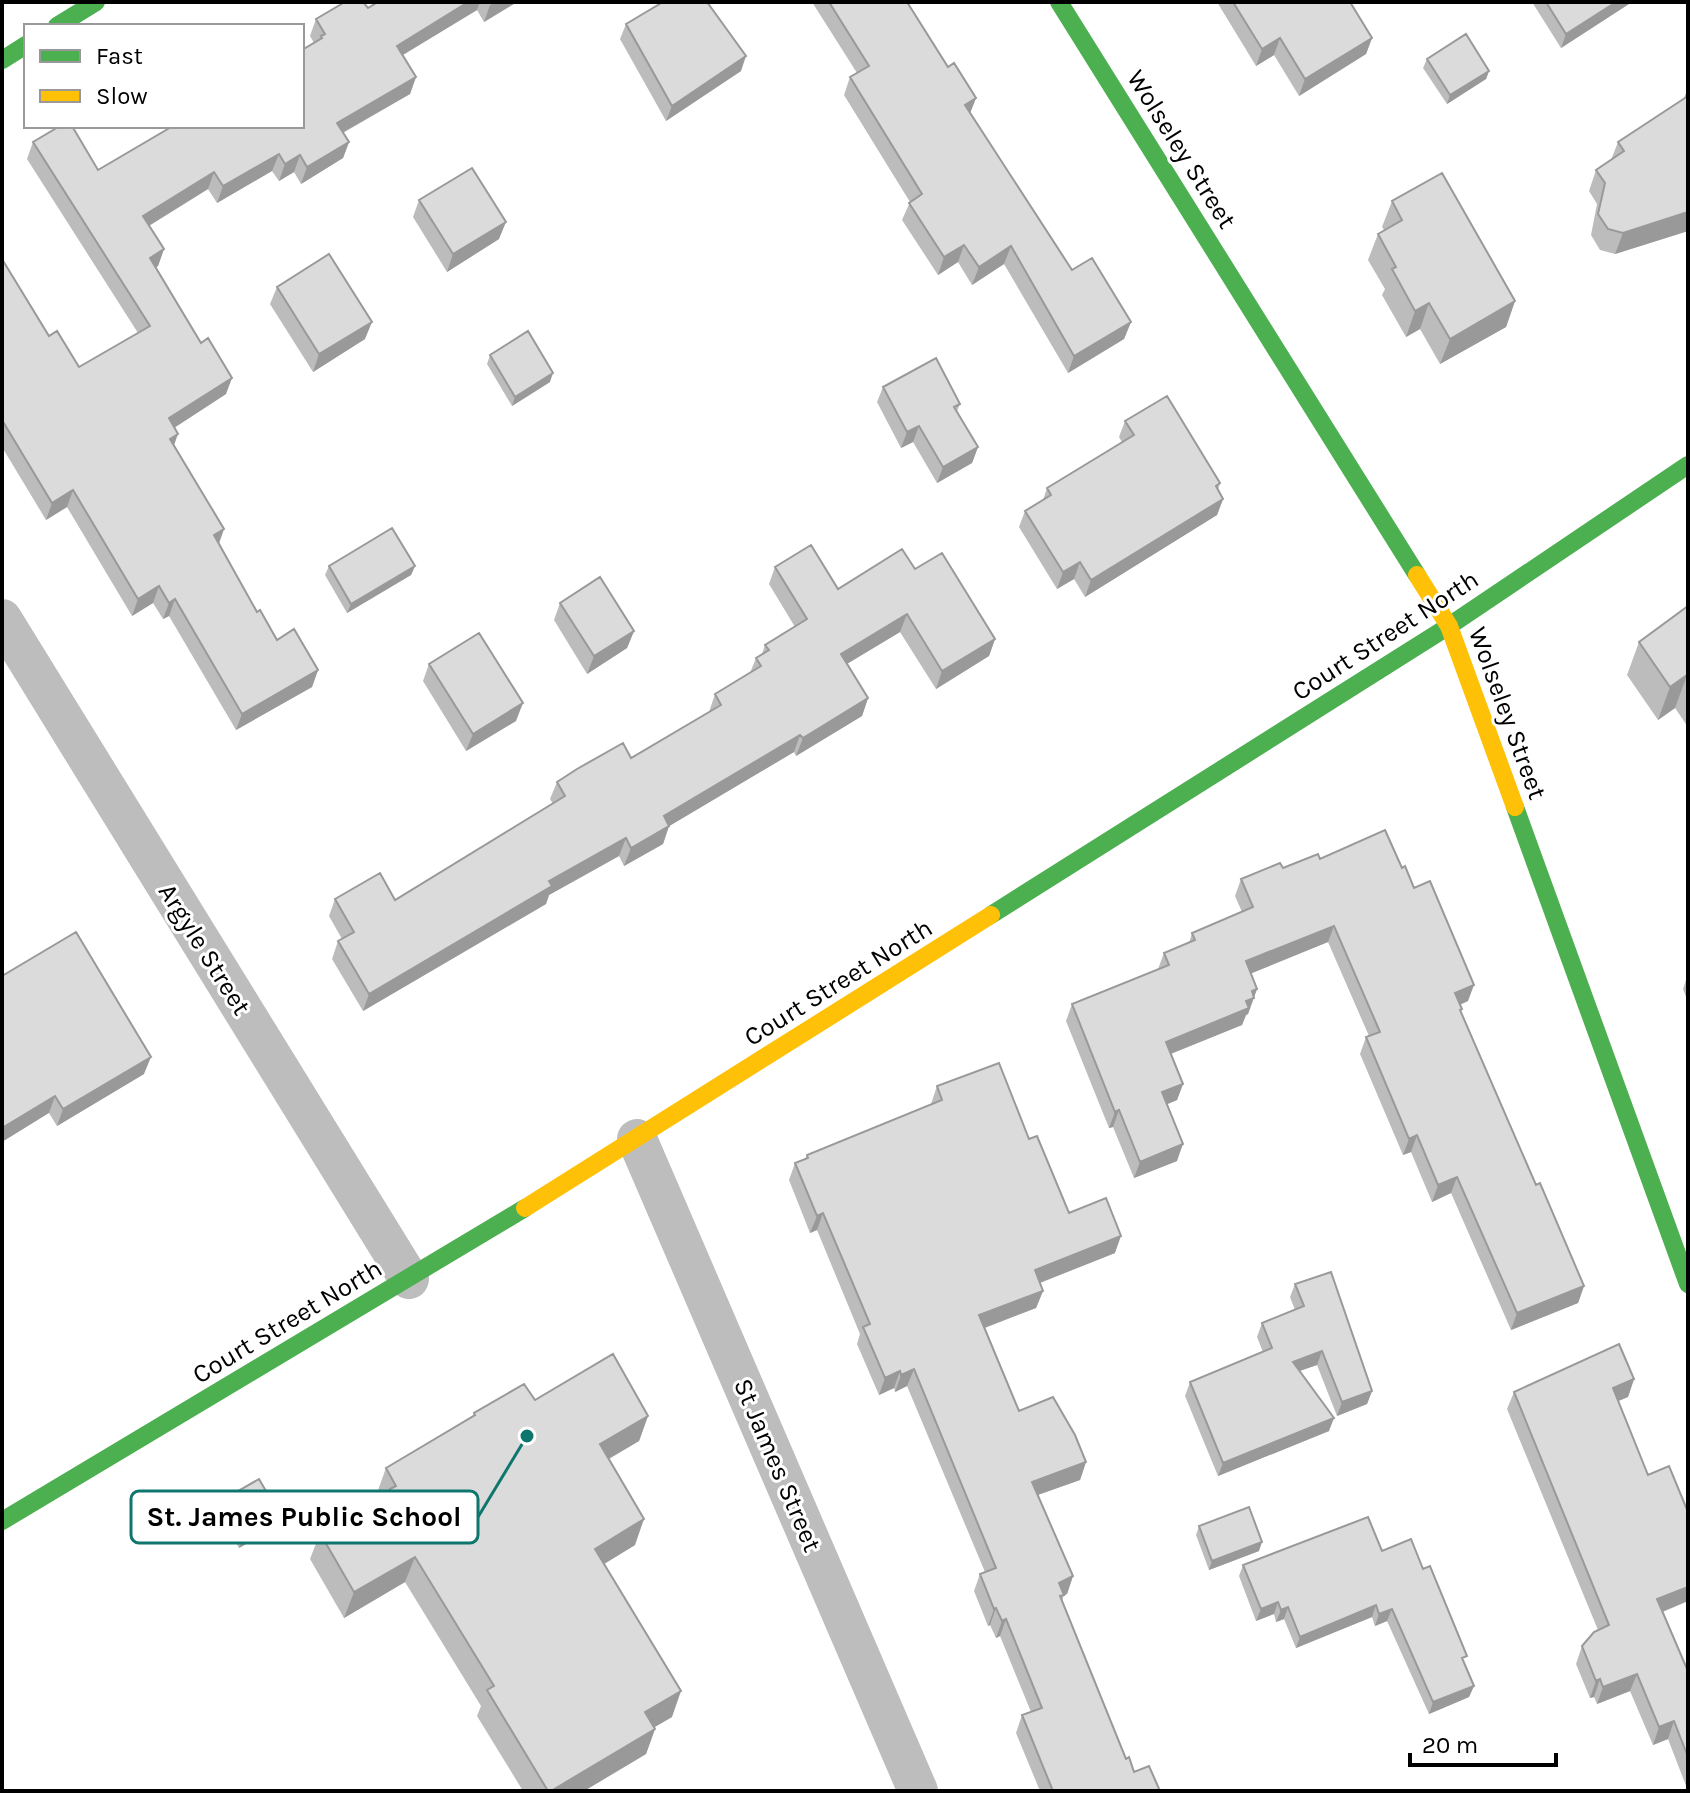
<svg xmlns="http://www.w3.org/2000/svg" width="1690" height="1793" viewBox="0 0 1690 1793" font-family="Karla,sans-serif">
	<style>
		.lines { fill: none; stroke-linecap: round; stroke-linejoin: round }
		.street { stroke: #bdbdbd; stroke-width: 40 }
		.fast { stroke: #4caf50; stroke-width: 18 }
		.slow { stroke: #ffc107; stroke-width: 18 }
		.wall { fill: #bcbcbc }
		.shaded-wall { fill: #999 }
		.building { fill: #dbdbdb; stroke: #999; stroke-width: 2 }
		.labels { text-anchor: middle; stroke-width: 6; stroke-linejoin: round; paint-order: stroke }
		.street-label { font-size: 26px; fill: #000; stroke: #fff }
		.leader { fill: none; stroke: #0f766e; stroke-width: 3 }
		.callout-dot { fill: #0f766e; stroke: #fff; stroke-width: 3 }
		.callout { fill: #fff; stroke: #0f766e; stroke-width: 3 }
		.callout-label { font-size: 28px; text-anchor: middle; font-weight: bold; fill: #000 }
	</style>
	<rect width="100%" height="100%" fill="#fff"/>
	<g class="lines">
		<!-- street -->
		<path class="street" d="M2 619 409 1279
			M637 1139 918 1791"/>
		<!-- fast -->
		<path class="fast" d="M1059 2 1417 575
			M57 26 96 2
			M2 60 26 45
			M1515 807 1688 1284
			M991 915 1449 626 1688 465
			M2 1521 525 1208"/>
		<!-- slow -->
		<path class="slow" d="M1417 575 1449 626 1515 807
			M525 1208 991 915"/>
	</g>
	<!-- wall -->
	<path class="wall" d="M378 2H517L484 22 477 10 403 55 416 77 410 94 343 133 349 142 343 158 301 184 294 172 279 181 272 171 217 203 208 189 149 226 164 249 158 266 156 267 226 394 174 428V446L224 529 219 544 257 612 277 640 318 670 312 687 236 730 169 616 163 619 153 603 132 616 67 507 46 520 2 447V259L49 336 79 367 138 333 27 159 33 142 98 170 314 43 310 36 316 19 368 8Z
		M812 2H907L948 67 976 98 970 113 1072 270 1131 322 1124 339 1068 373 1004 264 972 285 958 262 938 275 902 220 910 202 844 95 850 77 857 73Z
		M1217 2H1350L1372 38 1366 54 1299 96 1274 55 1256 66Z
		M1532 2H1632L1561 48Z
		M626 24 741 71 666 121 620 39Z
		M1427 59 1489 71 1486 79 1447 104 1423 68Z
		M1687 90H1688V231L1615 254 1600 250 1591 235 1597 204 1589 191 1596 170 1611 160 1618 142 1684 98Z
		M419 200 499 239 447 272 413 217Z
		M1392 201 1515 301 1506 327 1440 364 1420 329 1406 337 1382 295 1385 289 1368 260 1378 234 1384 230 1382 227Z
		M277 287 365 339 313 372 270 304Z
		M490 355 550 382 512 406 487 364Z
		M883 387 960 404 957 411 978 447 972 463 937 483 913 442 901 448 877 402Z
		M1125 421 1220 483 1218 490 1223 499 1217 515 1085 597 1074 579 1057 589 1019 527 1025 511 1043 500 1047 488 1122 442 1119 437Z
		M329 566H415L411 575 347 613 325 575Z
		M775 567 838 589 915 569 995 639 989 656 936 689 900 632 847 664 868 698 862 716 796 756 794 752 669 826 663 844 624 866 619 856 549 895 546 904 363 1011 332 959 338 941 342 939 329 916 335 899 395 900 553 804 550 799 557 782 631 758 709 712 715 694 750 673 756 658 762 654 765 645 795 627 769 584Z
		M560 603 634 631 627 648 587 674 554 620Z
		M1688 606V727L1675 708 1658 720 1627 675 1639 642Z
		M429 664 516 721 466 751 423 681Z
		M1320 859 1402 868 1414 888 1468 1001 1460 1005 1462 1009 1461 1012 1536 1185 1584 1286 1578 1303 1511 1330 1451 1193 1432 1202 1411 1152 1403 1155 1360 1054 1366 1037 1369 1036 1328 942 1251 973 1257 989 1248 1014 1246 1015 1242 1025 1171 1054 1183 1084 1177 1100 1167 1104 1177 1161 1134 1178 1113 1127 1109 1128 1066 1021 1072 1004 1158 969 1164 953 1189 943 1192 933 1242 912 1235 896 1241 879Z
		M1688 974V1002L1683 989Z
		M2 976 144 1074 57 1126 49 1113Z
		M937 1086 1029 1139 1069 1213 1115 1253 1040 1283 1043 1291 1036 1308 985 1328 1019 1411 1086 1462 1080 1480 1038 1495 1073 1576 1067 1594 1064 1595 1062 1601 1126 1759 1134 1772 1160 1791H1040L1016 1733 1022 1715 1031 1712 1000 1636 996 1638 990 1625 988 1626 974 1591 980 1574 985 1572 907 1386 895 1392 894 1388 879 1395 857 1344 860 1334 817 1230 810 1233 789 1180 795 1163 805 1159 807 1155 931 1104Z
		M1295 1284 1372 1391 1367 1404 1337 1416 1317 1365 1299 1371 1329 1431 1218 1476 1185 1396 1190 1382 1263 1352 1257 1337 1262 1323 1295 1310 1290 1297Z
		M1634 1379 1628 1397 1618 1401 1648 1475 1688 1512V1601L1663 1612 1687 1669H1688V1791L1668 1739 1653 1745 1630 1691 1597 1704 1594 1697 1590 1698 1576 1664 1582 1646 1598 1630 1507 1409 1514 1392Z
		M535 1400 648 1416 639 1441 609 1459 635 1545 604 1564 672 1717 654 1727 655 1729 646 1754 584 1791H523L477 1716 481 1706 405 1582 344 1618 310 1559 320 1533 380 1498 377 1493 386 1468 472 1417 474 1413Z
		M219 1502 281 1517 278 1526 239 1548 216 1511Z
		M1199 1526 1259 1551 1209 1570 1196 1535Z
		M1382 1551 1423 1569 1474 1686 1469 1697 1429 1714 1387 1621 1375 1626 1372 1617 1296 1648 1284 1619 1276 1622 1274 1614 1256 1621 1239 1576 1243 1565Z"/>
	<!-- shaded-wall -->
	<path class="shaded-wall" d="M468 2H480L477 10 391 62 397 46Z
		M496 2H517L484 22 490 5Z
		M1616 2H1632L1561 48 1566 34Z
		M1280 38 1274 55 1256 66 1262 49Z
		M1372 38 1366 54 1299 96 1305 79Z
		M746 56 741 71 666 121 672 106Z
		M1489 71 1486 79 1447 104 1450 95Z
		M416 77 410 94 331 139 337 123Z
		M976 98 969 116 965 105Z
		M349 142 343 158 301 184 307 167Z
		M279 154 272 171 217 203 223 186Z
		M300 155 294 172 279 181 285 164Z
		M214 172 208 189 137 233 143 216Z
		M1688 203V231L1615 254 1623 233Z
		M506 222 499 239 447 272 453 254Z
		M964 245 958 262 938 275 944 257Z
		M1011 246 1004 264 972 285 979 267Z
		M164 249 158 266 144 275 150 258Z
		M1515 301 1506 327 1440 364 1450 339Z
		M1429 303 1420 329 1406 337 1415 311Z
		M372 322 365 339 313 372 319 354Z
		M1131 322 1124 339 1068 373 1074 356Z
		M553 373 550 382 512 406 515 397Z
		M232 378 226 394 163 435 169 418Z
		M919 426 913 442 901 448 907 432Z
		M178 434 172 451 170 439Z
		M978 447 972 463 937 483 943 467Z
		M73 490 67 507 46 520 52 503Z
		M1223 499 1217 515 1085 597 1091 580Z
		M224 529 218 545 214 535Z
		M1080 562 1074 579 1057 589 1063 572Z
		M415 566 411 575 347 613 351 604Z
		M159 586 153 603 132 616 138 599Z
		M175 599 169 616 163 619 169 603Z
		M907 614 900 632 835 671 841 654Z
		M634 631 627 648 587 674 594 656Z
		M995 639 989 656 936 689 942 671Z
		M318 670 312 687 236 730 242 714Z
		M1687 675 1675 708 1658 720 1670 687Z
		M868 698 862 716 796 756 803 738Z
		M523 703 516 721 466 751 473 734Z
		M800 735 794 752 666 828 669 826 663 844 624 866 631 848 664 816Z
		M626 838 619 856 549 895 546 904 363 1011 369 994 549 881Z
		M1334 926 1328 942 1240 978 1246 961Z
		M1474 985 1468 1001 1449 1009 1455 993Z
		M1257 989 1248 1014 1246 1015 1242 1025 1160 1058 1166 1042 1246 1001 1252 991Z
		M151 1057 144 1074 57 1126 63 1109Z
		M1183 1084 1177 1100 1156 1109 1162 1092Z
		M55 1096 49 1113 2 1142V1128Z
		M1119 1110 1113 1127 1109 1128 1115 1112Z
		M1417 1135 1411 1152 1403 1155 1409 1139Z
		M1183 1144 1177 1161 1134 1178 1140 1162Z
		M1457 1177 1451 1193 1432 1202 1438 1185Z
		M823 1213 817 1230 810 1233 817 1216Z
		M1121 1236 1115 1253 1029 1287 1035 1270Z
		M1584 1286 1578 1303 1511 1330 1517 1313Z
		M1043 1291 1036 1308 973 1332 979 1315Z
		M1322 1351 1317 1365 1288 1375 1293 1362Z
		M914 1369 907 1386 895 1392 901 1375Z
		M900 1371 894 1388 879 1395 885 1378Z
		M1634 1379 1628 1397 1606 1406 1613 1388Z
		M1372 1391 1367 1404 1337 1416 1342 1402Z
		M648 1416 639 1441 591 1469 600 1444Z
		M1334 1418 1329 1431 1218 1476 1223 1463Z
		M1086 1462 1080 1480 1026 1499 1032 1482Z
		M281 1517 278 1526 239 1548 242 1539Z
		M644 1519 635 1545 586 1575 595 1549Z
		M1262 1542 1259 1551 1209 1570 1212 1561Z
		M415 1557 405 1582 344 1618 354 1592Z
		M1073 1576 1067 1594 1053 1600 1059 1583Z
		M1688 1587V1601L1651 1616 1657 1599Z
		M1278 1602 1274 1614 1256 1621 1261 1609Z
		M1376 1605 1372 1617 1296 1648 1300 1637Z
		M1288 1607 1284 1619 1276 1622 1281 1610Z
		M996 1608 990 1625 988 1626 994 1609Z
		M1392 1609 1387 1621 1375 1626 1379 1614Z
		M1006 1619 1000 1636 996 1638 1002 1621Z
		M1637 1674 1630 1691 1597 1704 1603 1687Z
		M1600 1679 1594 1697 1590 1698 1596 1681Z
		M1474 1686 1469 1697 1429 1714 1433 1702Z
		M681 1691 672 1717 636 1738 645 1712Z
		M1674 1721 1668 1739 1653 1745 1659 1727Z
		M655 1729 646 1754 584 1791H551Z"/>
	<!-- building -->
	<path class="building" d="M345 2H363L368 8 378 2H468L397 46 416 77 337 123 349 142 307 167 300 155 285 164 279 154 223 186 214 172 143 216 164 249 150 258 201 343 208 338 232 378 169 418 178 434 170 439 224 529 214 535 257 612 260 610 277 640 294 629 318 670 242 714 175 599 169 603 159 586 138 599 73 490 52 503 2 420V259L49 336 57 331 79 367 150 326 33 142 60 126H72L98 170 173 126H302V50L322 38 321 36 325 34 316 19Z
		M663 2H707L746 56 672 106 626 24Z
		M829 2H907L948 67 954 63 976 98 965 105 1072 270 1092 258 1131 322 1074 356 1011 246 979 267 964 245 944 257 909 203 922 194 850 77 869 66Z
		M1233 2H1350L1372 38 1305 79 1280 38 1262 49Z
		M1546 2H1616L1566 34Z
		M1466 34 1489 71 1450 95 1427 59Z
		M1688 96V212L1623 233 1608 229 1598 214 1605 183 1596 170 1624 151 1618 142Z
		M472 168 506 222 453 254 419 200Z
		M1442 173 1515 301 1450 339 1429 303 1415 311 1392 269 1396 267 1378 234 1402 220 1392 201Z
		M329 254 372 322 319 354 277 287Z
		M528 331 553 373 515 397 490 355Z
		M936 358 960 404 954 407 978 447 943 467 919 426 907 432 883 387Z
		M1167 396 1220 483 1216 486 1223 499 1091 580 1080 562 1063 572 1025 511 1051 495 1047 488 1134 435 1125 421Z
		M392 528 415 566 351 604 329 566Z
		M811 545 838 589 902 549 915 569 942 553 995 639 942 671 907 614 841 654 868 698 803 738 800 735 664 816 669 826 631 848 626 838 549 881 552 886 369 994 338 941 354 932 335 899 380 873 395 900 565 796 557 782 577 769 623 743 631 758 721 705 715 694 761 666 756 658 769 650 765 645 807 619 775 567Z
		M600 577 634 631 594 656 560 603Z
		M1688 606V677L1687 675 1670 687 1639 642Z
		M479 633 523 703 473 734 429 664Z
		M1385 830 1402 868 1405 866 1414 888 1430 881 1474 985 1455 993 1462 1009 1460 1010 1536 1185 1540 1183 1584 1286 1517 1313 1457 1177 1438 1185 1417 1135 1409 1139 1366 1037 1380 1032 1334 926 1246 961 1257 989 1252 991 1254 998 1246 1001 1249 1008 1166 1042 1183 1084 1162 1092 1183 1144 1140 1162 1119 1110 1115 1112 1072 1004 1169 965 1164 953 1195 940 1192 933 1253 907 1241 879 1280 863 1283 868 1318 854 1320 859Z
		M76 932 151 1057 63 1109 55 1096 2 1128V976Z
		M999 1063 1029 1139 1037 1136 1069 1213 1106 1198 1121 1236 1035 1270 1043 1291 979 1315 1019 1411 1053 1397 1075 1435 1086 1462 1032 1482 1073 1576 1059 1583 1064 1595 1060 1596 1126 1759 1129 1757 1134 1772 1149 1766 1160 1791H1053L1022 1715 1042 1708 1006 1619 1002 1621 996 1608 994 1609 980 1574 996 1568 914 1369 901 1375 900 1371 885 1378 863 1327 870 1324 823 1213 817 1216 795 1163 808 1158 807 1155 942 1100 937 1086Z
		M1331 1272 1372 1391 1342 1402 1322 1351 1293 1362 1334 1418 1223 1463 1190 1382 1272 1348 1262 1323 1304 1306 1295 1284Z
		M1619 1344 1634 1379 1613 1388 1648 1475 1669 1466 1688 1512V1587L1657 1599 1687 1669H1688V1757L1674 1721 1659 1727 1637 1674 1603 1687 1600 1679 1596 1681 1582 1646 1594 1632 1609 1625 1514 1392Z
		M613 1354 648 1416 600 1444 644 1519 595 1549 681 1691 645 1712 655 1729 551 1791H548L487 1690 494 1686 415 1557 354 1592 320 1533 392 1492 390 1489 396 1486 386 1468 475 1415 474 1413 524 1384 535 1400Z
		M259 1479 281 1517 242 1539 219 1502Z
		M1249 1507 1262 1542 1212 1561 1199 1526Z
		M1368 1517 1382 1551 1411 1539 1423 1569 1430 1566 1467 1656 1462 1658 1474 1686 1433 1702 1392 1609 1379 1614 1376 1605 1300 1637 1288 1607 1281 1610 1278 1602 1261 1609 1243 1565Z"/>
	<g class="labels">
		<!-- street labels -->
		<g class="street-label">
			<text transform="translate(1182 149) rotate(58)" y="9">Wolseley Street</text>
			<text transform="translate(1385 635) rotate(-33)" y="9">Court Street North</text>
			<text transform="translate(1508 713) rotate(70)" y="9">Wolseley Street</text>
			<text transform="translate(205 949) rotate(58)" y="9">Argyle Street</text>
			<text transform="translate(838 982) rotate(-32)" y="9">Court Street North</text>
			<text transform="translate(287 1321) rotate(-31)" y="9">Court Street North</text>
			<text transform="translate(778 1465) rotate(67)" y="9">St James Street</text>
		</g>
	</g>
	<!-- callouts -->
	<path class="leader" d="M527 1436L478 1517"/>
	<circle class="callout-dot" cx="527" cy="1436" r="8"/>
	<rect class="callout" x="131" y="1491" width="347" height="52" rx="8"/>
	<g class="callout-label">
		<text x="304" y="1526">St. James Public School</text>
	</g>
	<!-- border -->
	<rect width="1690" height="1793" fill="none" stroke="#000000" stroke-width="8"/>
	<!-- legend -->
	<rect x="24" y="24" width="280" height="104" fill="#ffffff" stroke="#999999" stroke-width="2"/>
	<rect x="40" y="50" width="40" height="12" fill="#4caf50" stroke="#999999" stroke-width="2"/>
	<text x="96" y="64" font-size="24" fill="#000000">Fast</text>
	<rect x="40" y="90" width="40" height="12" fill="#ffc107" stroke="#999999" stroke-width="2"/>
	<text x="96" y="104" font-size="24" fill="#000000">Slow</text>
	<!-- scale -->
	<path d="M1410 1753v12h146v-12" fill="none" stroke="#000000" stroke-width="4"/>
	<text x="1422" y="1753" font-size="24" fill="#000000" stroke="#ffffff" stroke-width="6" paint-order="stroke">20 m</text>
</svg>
